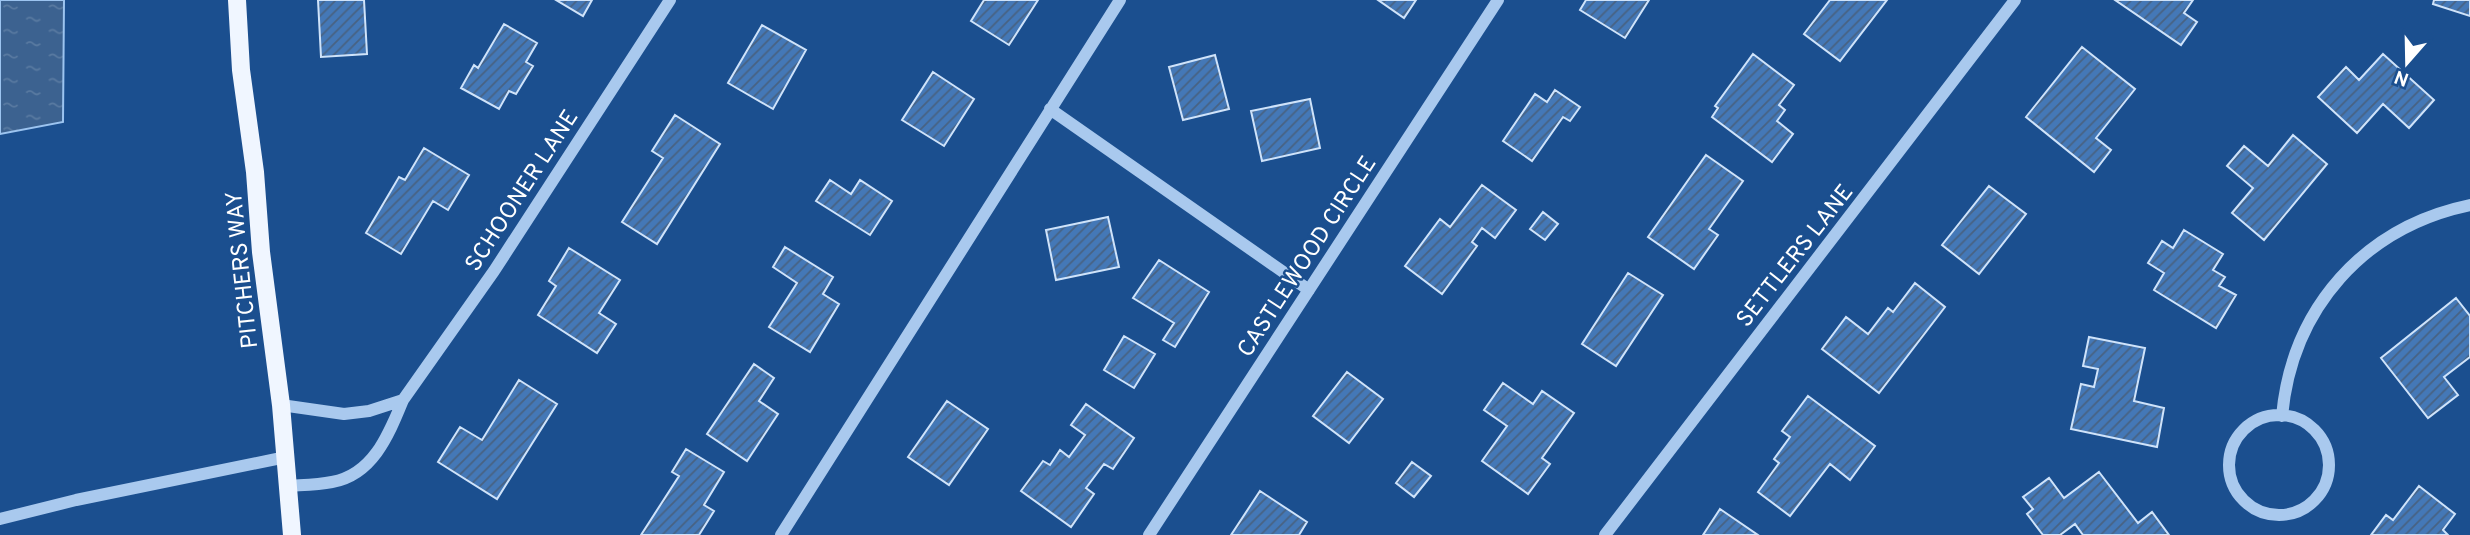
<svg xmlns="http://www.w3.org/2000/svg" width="2470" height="535" viewBox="0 0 2470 535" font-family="Overpass,sans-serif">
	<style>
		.water { fill: url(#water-ripples); stroke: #9cc4f0; stroke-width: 2 }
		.building { fill: url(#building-hatch); stroke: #cfe3fa; stroke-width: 2 }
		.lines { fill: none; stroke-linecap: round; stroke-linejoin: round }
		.minor { stroke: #a9c9ee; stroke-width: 12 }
		.major { stroke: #f0f6ff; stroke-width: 18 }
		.labels { text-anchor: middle; stroke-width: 5; stroke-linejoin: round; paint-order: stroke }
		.street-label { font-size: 23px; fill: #fff; stroke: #1b4f8f }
	</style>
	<defs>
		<pattern id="water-ripples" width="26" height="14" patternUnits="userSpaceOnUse" patternTransform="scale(1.75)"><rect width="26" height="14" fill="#3c6290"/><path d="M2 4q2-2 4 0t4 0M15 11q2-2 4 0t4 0" fill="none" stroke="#597aa1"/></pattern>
		<pattern id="building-hatch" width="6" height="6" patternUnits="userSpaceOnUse" patternTransform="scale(1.75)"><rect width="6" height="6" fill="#4478b7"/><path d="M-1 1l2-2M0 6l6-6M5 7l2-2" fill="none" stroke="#486282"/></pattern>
	</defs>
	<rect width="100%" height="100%" fill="#1b4f8f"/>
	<!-- water -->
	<path class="water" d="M0 0H64L63 122 0 134Z"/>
	<!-- building -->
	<path class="building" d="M318 0H364L367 54 321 57Z
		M556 0H592L583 16Z
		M984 0H1038L1009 45 971 21Z
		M1378 0H1416L1404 18Z
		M1586 0H1649L1625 38 1580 10Z
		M1830 0H1887L1840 61 1804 34Z
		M2115 0H2193L2184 13 2197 22 2181 45Z
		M2434 0H2470V16L2433 4Z
		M504 24 537 43 526 62 533 66 516 94 509 91 499 109 461 88 474 65 478 68Z
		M762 25 806 50 773 109 728 83Z
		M2082 47 2135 89 2096 138 2111 150 2094 172 2026 117Z
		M1753 54 1794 85 1779 105 1785 110 1777 121 1793 134 1772 162 1712 117 1718 108 1715 106Z
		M2383 54 2434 100 2409 128 2383 104 2357 133 2318 97 2346 67 2359 80Z
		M1215 55 1229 109 1183 120 1169 67Z
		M933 72 974 99 944 146 902 120Z
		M1555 90 1580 107 1570 121 1563 117 1532 161 1503 141 1535 94 1547 102Z
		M1310 99 1320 148 1262 161 1251 111Z
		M675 115 720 144 657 244 622 222 663 158 652 151Z
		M2293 135 2327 164 2264 240 2232 213 2253 188 2227 166 2244 146 2268 166Z
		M424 148 469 175 448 210 433 201 401 254 366 233 399 177 405 180Z
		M1706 155 1743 181 1709 229 1718 235 1694 269 1648 237Z
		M830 180 851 194 860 180 892 201 870 235 816 201Z
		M1482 185 1516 210 1495 238 1482 228 1472 242 1477 246 1442 294 1405 266 1440 219 1450 227Z
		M1989 186 2026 214 1979 274 1942 245Z
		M1543 212 1558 224 1545 240 1530 229Z
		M1108 217 1119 267 1056 280 1046 230Z
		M2184 230 2223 254 2213 270 2225 277 2219 286 2236 295 2216 328 2154 290 2164 273 2148 263 2162 241 2173 248Z
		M785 247 833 277 823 294 839 304 810 352 769 327 797 283 773 267Z
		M569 248 620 280 599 313 616 324 597 353 538 315 556 286 549 281Z
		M1159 260 1209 292 1175 347 1163 340 1174 323 1133 298Z
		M1628 273 1663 295 1616 366 1582 344Z
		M1915 283 1945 307 1879 393 1822 349 1846 317 1868 334 1888 308 1893 312Z
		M2456 298 2470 316V357L2444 377 2458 395 2428 418 2381 358Z
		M1124 336 1155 354 1134 388 1104 370Z
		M2089 337 2145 348 2134 401 2164 408 2157 447 2071 429 2081 384 2094 387 2098 369 2083 366Z
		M754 364 774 378 759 401 778 414 747 461 707 434Z
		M1347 372 1383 399 1349 443 1313 416Z
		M519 380 557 404 497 499 438 462 460 427 482 440Z
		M1503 383 1533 404 1542 391 1574 413 1542 458 1550 464 1528 494 1482 461 1507 426 1484 410Z
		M1808 396 1875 446 1850 480 1830 464 1790 516 1758 492 1779 463 1774 459 1790 437 1782 431Z
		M947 401 988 429 949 485 908 457Z
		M1086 404 1134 438 1113 469 1104 464 1086 488 1094 494 1071 527 1021 491 1043 461 1050 465 1060 450 1069 457 1085 435 1071 425Z
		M686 449 724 472 704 505 714 511 699 535H641L679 476 672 472Z
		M1412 462 1431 476 1414 497 1396 483Z
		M2099 472 2138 523 2152 512 2169 535H2083L2075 524 2060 535H2043L2027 514 2033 509 2023 497 2049 478 2064 498Z
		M2419 486 2455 514 2443 530 2448 535H2371L2386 515 2393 520Z
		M1260 491 1307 522 1299 535H1231Z
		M1720 509 1758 535H1703Z"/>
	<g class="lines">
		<!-- minor -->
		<path class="minor" d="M1050 109 1309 290
			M403 400 494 271 670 0
			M281 405 344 414 369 411 403 400C389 434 373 475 332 482 317 485 302 485 288 486
			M2229 465a50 50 0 1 1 100 0a50 50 0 1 1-100 0Z
			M2282 416C2292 308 2364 227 2470 205
			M0 519 76 500 286 457
			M781 535 1120 0
			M1149 535 1498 0
			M1605 535 2015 0"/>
		<!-- major -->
		<path class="major" d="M237 0 241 70 255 172 261 252 281 405 292 535"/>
	</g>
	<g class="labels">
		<!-- street labels -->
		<g class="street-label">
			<text transform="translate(521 190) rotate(-57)" y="8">SCHOONER LANE</text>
			<text transform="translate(1794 255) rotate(-52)" y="8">SETTLERS LANE</text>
			<text transform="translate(1306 256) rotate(-57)" y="8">CASTLEWOOD CIRCLE</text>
			<text transform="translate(241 270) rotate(-96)" y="8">PITCHERS WAY</text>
		</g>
	</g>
	<!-- north arrow -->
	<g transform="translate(2407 63) rotate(200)" stroke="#1b4f8f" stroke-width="5" paint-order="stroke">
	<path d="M0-5L12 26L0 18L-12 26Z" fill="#ffffff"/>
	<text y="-10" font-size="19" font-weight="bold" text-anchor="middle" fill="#ffffff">N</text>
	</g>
</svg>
